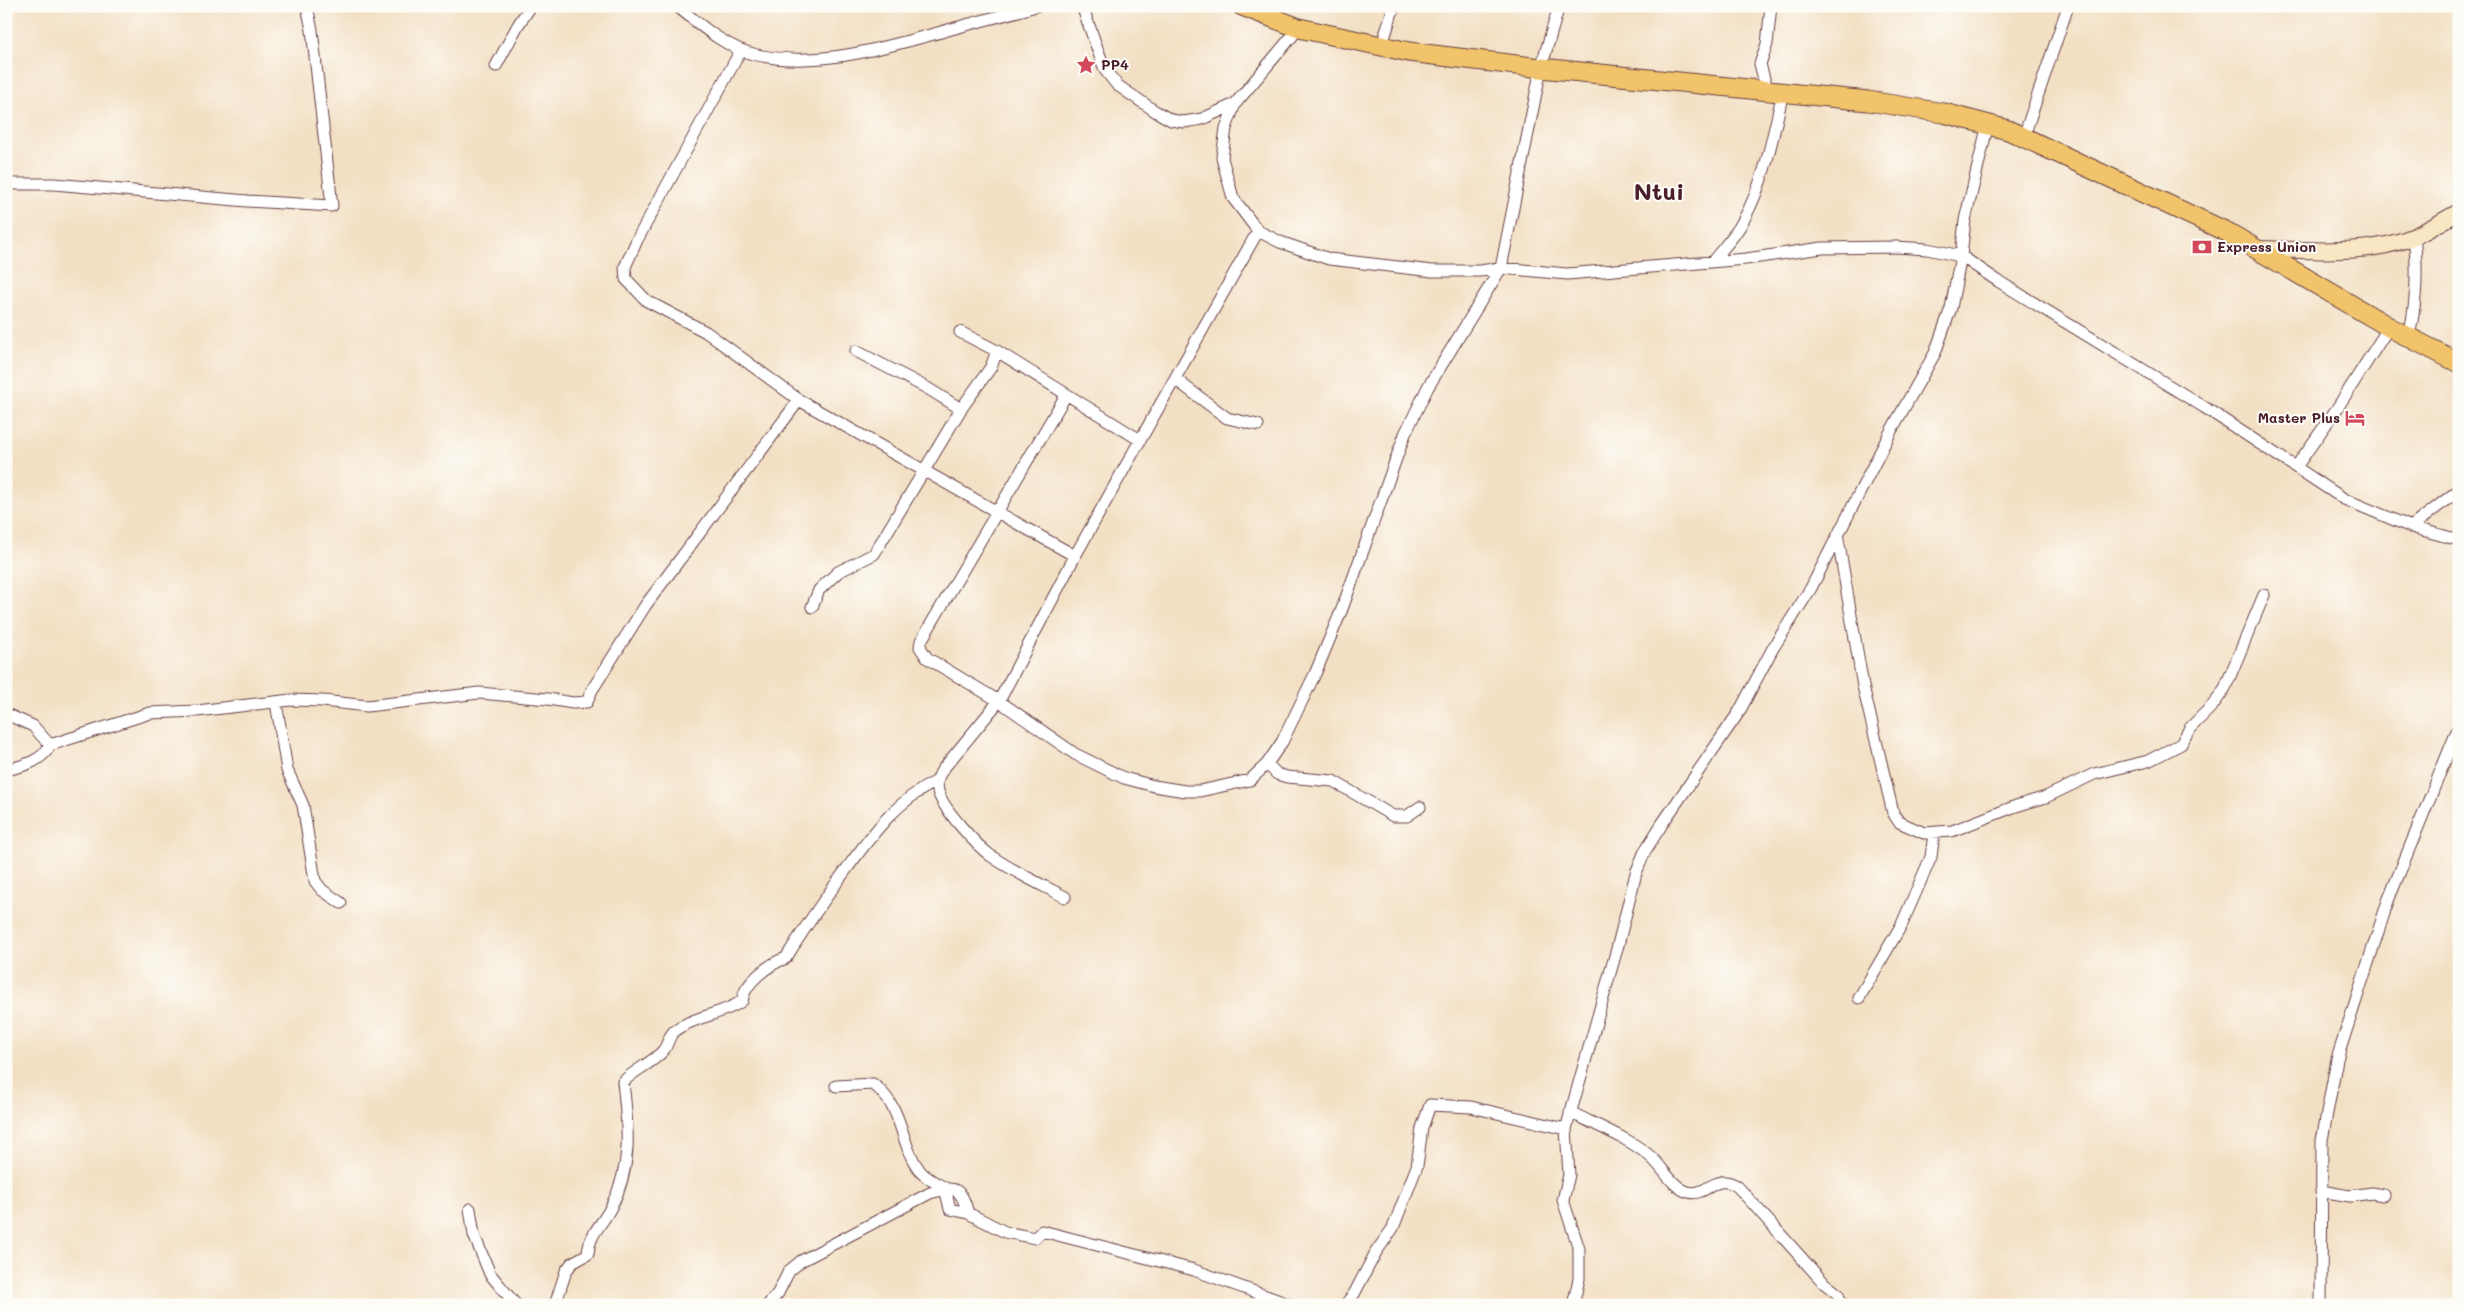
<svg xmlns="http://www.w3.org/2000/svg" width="2465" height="1311" viewBox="0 0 2465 1311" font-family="Mali,sans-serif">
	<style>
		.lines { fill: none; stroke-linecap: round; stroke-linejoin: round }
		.minor-casing { stroke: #633c42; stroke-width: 13 }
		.secondary-casing { stroke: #633c42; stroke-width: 18 }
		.trunk-casing { stroke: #633c42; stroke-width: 21 }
		.minor { stroke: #fff; stroke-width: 11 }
		.secondary { stroke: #f9e7c3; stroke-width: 16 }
		.trunk { stroke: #f1c36a; stroke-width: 19 }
		.labels { text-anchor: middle; stroke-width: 4; stroke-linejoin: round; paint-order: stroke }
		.poi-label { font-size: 14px; font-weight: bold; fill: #4a1f2b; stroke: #fdfcf7; text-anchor: start }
		.town-label { font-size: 24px; font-weight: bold; fill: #4a1f2b; stroke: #fdfcf7 }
	</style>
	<rect width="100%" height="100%" fill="#fdfcf7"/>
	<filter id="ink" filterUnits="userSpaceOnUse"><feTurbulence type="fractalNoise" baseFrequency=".02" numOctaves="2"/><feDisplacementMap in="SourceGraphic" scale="10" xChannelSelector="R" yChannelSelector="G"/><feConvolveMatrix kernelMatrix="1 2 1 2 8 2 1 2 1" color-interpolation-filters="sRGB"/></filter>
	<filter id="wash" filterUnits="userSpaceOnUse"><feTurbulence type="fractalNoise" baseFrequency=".0096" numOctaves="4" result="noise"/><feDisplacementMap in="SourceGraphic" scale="20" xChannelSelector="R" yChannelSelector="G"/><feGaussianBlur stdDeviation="1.12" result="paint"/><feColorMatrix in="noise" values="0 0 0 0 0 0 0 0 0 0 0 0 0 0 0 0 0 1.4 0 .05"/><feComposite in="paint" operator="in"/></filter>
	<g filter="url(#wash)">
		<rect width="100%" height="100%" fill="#f3e0c4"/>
	</g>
	<g filter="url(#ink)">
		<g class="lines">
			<defs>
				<path id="minor" d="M677 6C700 25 727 49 757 55 819 68 882 48 941 32 972 23 1005 15 1036 6
					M1082 6 1105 70 1117 85 1155 111 1171 120 1184 122 1202 119 1235 104
					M1299 28 1235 104 1226 128 1222 158 1233 198 1258 231 1280 242 1329 259 1432 271H1480L1501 268 1567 274 1746 259 1822 248 1896 247 1927 249 1961 256 1998 281 2204 407 2344 499 2411 527 2459 540
					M1382 45 1394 6
					M741 50 637 240 625 267 626 279 647 301 706 332 799 400 1075 556
					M496 66 518 25 531 6
					M1767 90 1760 64 1767 44 1771 6
					M2024 136 2068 6
					M6 184H54L247 201 332 206 312 30 307 6
					M1713 261C1723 248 1736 235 1743 221 1765 181 1773 135 1783 92
					M960 332 997 351 1140 440
					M2409 336C2417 302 2418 271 2414 236
					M856 351 927 388 961 409
					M1175 379 1227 418 1258 425
					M1066 395 921 641 920 647 927 658 999 701 1075 754 1124 778 1154 786 1185 791H1200L1250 780 1267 764 1282 742 1315 674 1342 609 1405 434 1428 387 1501 268 1541 68 1559 6
					M2296 467 2336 410 2389 327
					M2411 527 2459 490
					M1838 539 1863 686 1893 813 1899 822 1924 833 1952 831 2016 806 2046 797 2094 774 2148 761 2181 744 2190 728 2213 705 2225 688 2264 595
					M812 607 819 590 838 572 874 554 961 409 991 367 997 351
					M276 702 287 770 303 805 315 881 322 890 341 903
					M6 714 33 726 50 745
					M50 745 150 713 197 711 291 700 323 701 367 706 479 693 548 699 573 703 587 702 592 690 645 606 799 400
					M1267 764 1277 774 1287 777 1333 781 1393 816H1407L1420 807
					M6 770C23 766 43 761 50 745
					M1065 897C1040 884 1014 872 991 856 976 845 942 808 938 791 936 782 938 776 943 769L999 701 1075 556 1258 231
					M1859 998 1902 924 1931 857 1934 833
					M836 1086 873 1084C906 1110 898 1142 920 1171 925 1178 937 1183 945 1188L950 1209 968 1213 1005 1232 1035 1238 1042 1231 1194 1270 1291 1305
					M1570 1112C1595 1125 1634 1140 1654 1160 1664 1170 1674 1188 1688 1192 1708 1197 1715 1171 1738 1187L1824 1283 1838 1294 1841 1305
					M2321 1191 2350 1196 2372 1193 2383 1195
					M470 1209 474 1235 490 1274 516 1305
					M555 1305 566 1271 572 1263 588 1254C588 1235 603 1224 611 1207 633 1165 628 1127 623 1082 634 1070 651 1064 663 1051 671 1041 666 1033 684 1025 703 1015 725 1013 742 1001 744 983 769 964 786 958 805 927 826 897 848 867 874 832 897 800 937 781
					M768 1305 778 1293 789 1271 801 1261 930 1193C956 1185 961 1188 968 1213
					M1345 1305 1354 1294 1376 1252 1393 1228 1417 1166 1422 1128 1430 1105 1471 1107 1566 1129
					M1573 1305 1579 1279V1249L1563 1200 1569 1175 1566 1129 1618 945 1636 873 1645 851 1662 824 1739 712 1773 648 1811 588 1891 431 1935 353 1951 308 1961 256 1965 220 1988 124
					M2321 1305 2322 1140 2337 1059 2388 901 2459 726"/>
				<path id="secondary" d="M2256 249C2307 249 2367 257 2415 236 2430 229 2444 220 2459 212"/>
				<path id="trunk" d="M1242 6 1299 28 1409 52 1541 68 1868 101 1944 113 2008 130 2229 233 2389 327 2459 363"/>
			</defs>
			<!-- minor casing -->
			<use href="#minor" class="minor-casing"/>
			<!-- secondary casing -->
			<use href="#secondary" class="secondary-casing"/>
			<!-- trunk casing -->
			<use href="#trunk" class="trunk-casing"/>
			<!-- minor -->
			<use href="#minor" class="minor"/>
			<!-- secondary -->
			<use href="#secondary" class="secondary"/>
			<!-- trunk -->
			<use href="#trunk" class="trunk"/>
		</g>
	</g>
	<!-- icons -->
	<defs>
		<symbol id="sight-bare" viewBox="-9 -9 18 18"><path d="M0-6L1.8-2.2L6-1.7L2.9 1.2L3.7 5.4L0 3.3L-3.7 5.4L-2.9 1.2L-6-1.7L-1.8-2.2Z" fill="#d1495b" stroke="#fdfcf7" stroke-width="2.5" paint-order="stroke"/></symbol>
		<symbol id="bank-bare" viewBox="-9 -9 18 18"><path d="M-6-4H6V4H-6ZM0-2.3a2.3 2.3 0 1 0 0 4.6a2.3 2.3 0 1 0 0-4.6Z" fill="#d1495b" stroke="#fdfcf7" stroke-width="2.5" paint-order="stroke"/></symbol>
		<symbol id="hotel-bare" viewBox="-9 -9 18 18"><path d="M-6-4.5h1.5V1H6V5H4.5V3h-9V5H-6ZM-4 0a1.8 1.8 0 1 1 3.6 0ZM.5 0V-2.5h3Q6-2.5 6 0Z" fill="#d1495b" stroke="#fdfcf7" stroke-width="2.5" paint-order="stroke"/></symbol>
	</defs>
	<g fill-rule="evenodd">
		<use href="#sight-bare" x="1072" y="51" width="28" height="28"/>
		<use href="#bank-bare" x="2188" y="233" width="28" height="28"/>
		<use href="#hotel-bare" x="2341" y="404" width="28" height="28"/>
	</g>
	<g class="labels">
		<!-- poi labels -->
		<g class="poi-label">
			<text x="1101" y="70">PP4</text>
			<text x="2217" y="252">Express Union</text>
			<text x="2340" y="423" text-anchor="end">Master Plus</text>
		</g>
		<!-- town labels -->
		<g class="town-label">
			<text x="1659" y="200">Ntui</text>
		</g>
	</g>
	<!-- margin -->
	<rect width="2465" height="1311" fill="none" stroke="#fdfcf7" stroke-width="25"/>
</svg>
